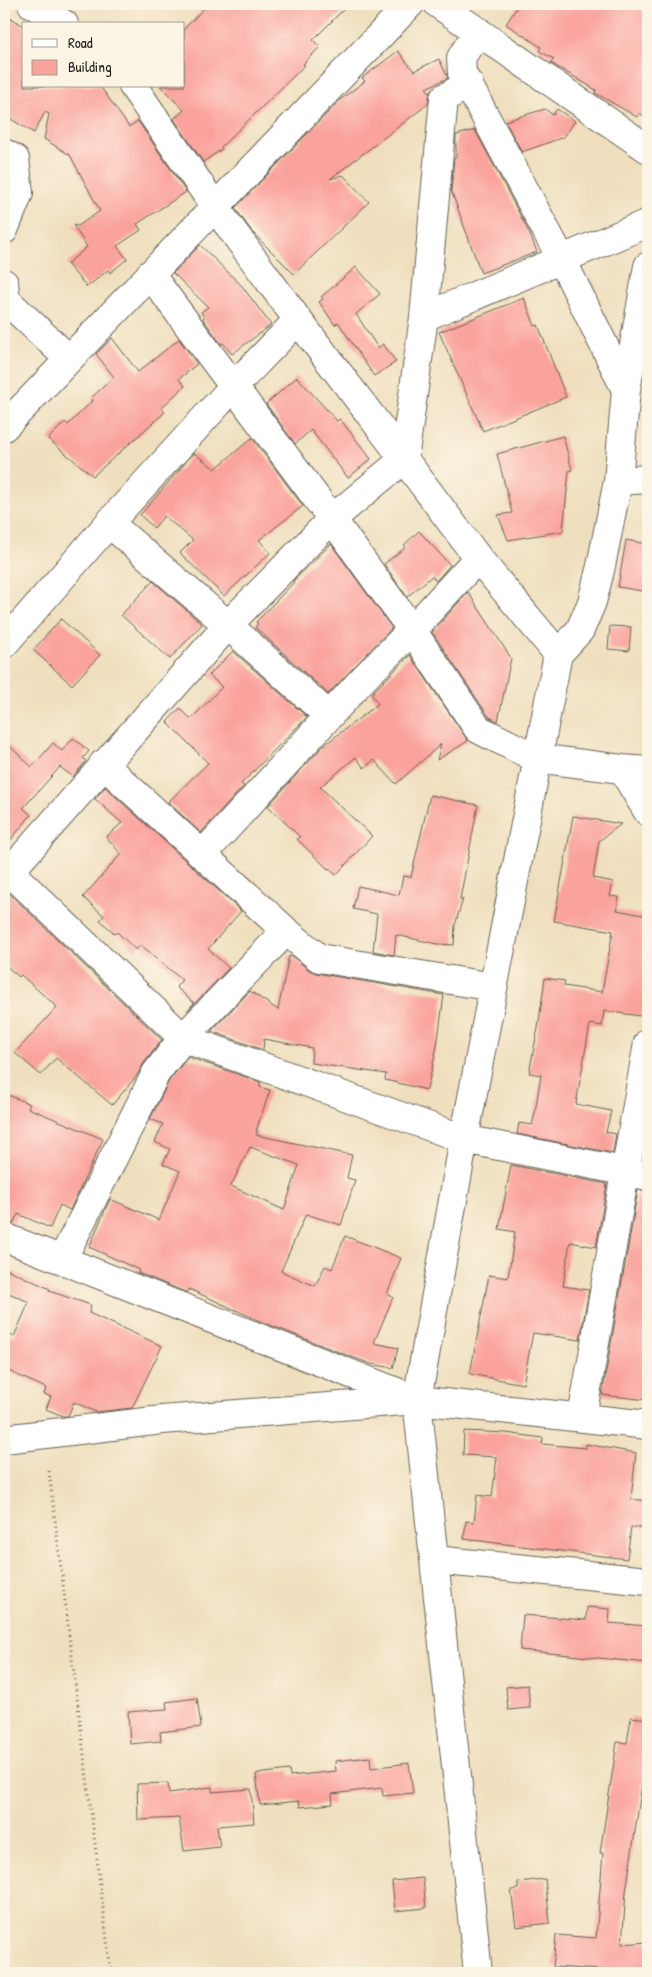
<svg xmlns="http://www.w3.org/2000/svg" width="652" height="1977" viewBox="0 0 652 1977" font-family="'Patrick Hand',sans-serif">
	<style>
		.building { fill: #faa29c; fill-rule: evenodd }
		.lines { fill: none; stroke-linecap: round; stroke-linejoin: round }
		.minor-casing { stroke: #666055; stroke-width: 30 }
		.path { stroke: #666055; stroke-width: 3; stroke-dasharray: 1 4; stroke-linecap: butt }
		.minor { stroke: #fff; stroke-width: 28 }
	</style>
	<rect width="100%" height="100%" fill="#fcf5e5"/>
	<filter id="ink" filterUnits="userSpaceOnUse"><feTurbulence type="fractalNoise" baseFrequency=".02" numOctaves="2"/><feDisplacementMap in="SourceGraphic" scale="10" xChannelSelector="R" yChannelSelector="G"/><feConvolveMatrix kernelMatrix="1 2 1 2 8 2 1 2 1" color-interpolation-filters="sRGB"/></filter>
	<filter id="wash" filterUnits="userSpaceOnUse"><feTurbulence type="fractalNoise" baseFrequency=".0096" numOctaves="4" result="noise"/><feDisplacementMap in="SourceGraphic" scale="20" xChannelSelector="R" yChannelSelector="G"/><feGaussianBlur stdDeviation="1.12" result="paint"/><feColorMatrix in="noise" values="0 0 0 0 0 0 0 0 0 0 0 0 0 0 0 0 0 1.4 0 .05"/><feComposite in="paint" operator="in"/></filter>
	<g filter="url(#wash)">
		<rect width="100%" height="100%" fill="#efdfbe"/>
		<g id="blocks">
			<!-- building -->
			<path class="building" d="M208 4H349L313 40 320 47 303 64 305 65 221 147 222 149 203 162 174 119 184 110 160 86H184V29Z
				M519 4H648V119L640 113 637 117 595 93 596 90 551 63 554 59 539 51 541 47 506 24Z
				M4 14 24 26V86H100L129 127 138 121 186 192 137 224 141 230 117 246 127 259 110 273 108 270 87 287 67 264 87 247 73 225 78 226 100 211 70 155 44 139 49 114 45 112 34 133 4 115Z
				M398 51 414 71 439 59 448 78 426 88 430 92 428 104 330 179 343 175 369 202 294 274 253 233 235 208 340 100 365 81 362 78Z
				M545 109 553 115 557 109 575 121 564 137 522 152 505 121Z
				M475 130 529 232 537 252 481 273 451 190 454 158H456V135Z
				M200 245 242 286 271 325 232 354 223 343 221 344 203 319 204 317 201 312 208 307 173 273Z
				M356 267 380 294 356 314 378 348 383 344 396 362 374 376 338 322 335 325 319 302 323 299 321 297Z
				M524 298 535 326 538 325 566 397 483 431 439 332Z
				M112 338 138 372 179 339 197 364 179 379 185 386 161 408 165 412 93 476 48 439 65 422 68 425 93 400 91 398 114 377 96 354Z
				M297 377 337 421 340 419 371 459 348 478 311 430 295 444 266 404Z
				M563 436 572 470 569 471 563 531 508 540 498 515 512 513 497 454Z
				M252 438 303 506 259 540 270 553 224 596 180 553 193 540 164 516 154 528 140 515 194 453 215 469Z
				M419 531 450 565 436 581 432 576 407 597 384 564 406 547 404 545Z
				M626 540 648 544V592L618 587Z
				M331 544 392 628 328 694 255 627 258 624 256 622 294 582 293 581Z
				M153 581 202 624 170 659 121 615Z
				M468 592 511 658 498 721 489 717 432 632Z
				M61 619 100 655 72 685 33 650Z
				M610 626 631 627 629 651 608 649Z
				M233 651 307 717 241 784 244 786 201 833 168 802 208 763 167 722 180 708 191 719 222 687 209 675Z
				M410 655 468 741 437 760 441 744 396 784 374 760 364 768 356 757 320 787 372 836 336 875 329 868 328 869 297 839 300 837 268 806 323 746 378 704 371 694Z
				M73 738 89 751 83 758 86 761 73 777 60 767 23 808 31 815 4 848V741L32 767 53 743 62 751Z
				M105 787 241 911 208 949 229 968 187 1011 194 1003 176 987 182 980 141 945 136 950 117 932 115 934 100 920 104 916 83 897 121 854 106 837 122 823 95 799Z
				M430 795 478 805 460 899H463L455 925 454 945 437 944 396 935 394 955 373 951 377 914 353 909 358 886 399 895 403 876 411 877Z
				M573 816 621 824 599 841 593 878 613 882 610 896 619 897 617 910 648 916V1017L604 1011 602 1026 590 1024 576 1104 611 1111 606 1132 616 1134 613 1153 517 1134 519 1123 532 1125 535 1112 541 1075 529 1073 538 1028 545 978 565 981 564 986 602 992 613 931 554 921Z
				M4 893H9L162 1040 144 1063 136 1077 112 1105 56 1058 41 1075 15 1053 57 1007 21 975 19 977 4 964Z
				M289 956 293 957 309 970 316 973 444 995 437 1046 427 1090 385 1080 386 1074 311 1063 312 1048 264 1039 263 1050 211 1031 250 991 278 1010Z
				M188 1057 260 1082V1087L270 1090 256 1131 258 1132 256 1135 352 1155 347 1178 355 1180 341 1225 306 1214 281 1271 315 1286 325 1266 332 1269 345 1236 401 1258 387 1294 393 1297 374 1343 398 1348 393 1368 371 1364 341 1353 260 1321 189 1289 187 1292H185L138 1273 139 1270 89 1247 110 1199 159 1220 180 1171 163 1164 170 1149 155 1142 163 1124 150 1119 169 1081ZM250 1147 299 1165 284 1210 231 1186Z
				M8 1095 30 1104 28 1108 103 1139 70 1210 60 1205 50 1228 18 1214 13 1224 4 1222V1105Z
				M511 1165 607 1184 596 1247 570 1242 563 1286 589 1290 580 1340 533 1333 523 1384 470 1374 489 1275 508 1278 515 1232 499 1229Z
				M638 1190 646 1191 643 1205 648 1206V1400L602 1395Z
				M4 1268 50 1289 49 1291 91 1305 89 1313 162 1346 132 1408 96 1412 74 1402 68 1416H63L46 1409 51 1397 44 1394 46 1388 4 1369V1332L14 1337 29 1302 4 1291Z
				M464 1431 506 1433 543 1438 542 1444 586 1448V1444L636 1453 631 1499 648 1501V1529L631 1527 627 1559 464 1539 466 1521 474 1522 477 1495 492 1497 497 1457 463 1455Z
				M587 1607 610 1609 609 1623 648 1626V1663L520 1650 523 1615 586 1620Z
				M528 1685 530 1708 508 1710 506 1687Z
				M197 1698 201 1727 160 1732 161 1741 130 1744 128 1712 167 1709 166 1702Z
				M631 1717 648 1719V1744L626 1892 622 1944 648 1942V1973L553 1967 556 1935 596 1938 603 1853H600L617 1742 627 1743Z
				M370 1757 371 1768 409 1763 413 1793 383 1796 382 1788 332 1794 333 1804 300 1807 299 1801 260 1805 256 1774 289 1770 290 1776 336 1771 335 1761Z
				M168 1783 169 1793 212 1787V1792L251 1789 254 1823 217 1826 220 1847 184 1851 179 1818 138 1820 137 1784Z
				M423 1878 426 1908 395 1911 392 1881Z
				M545 1879 550 1923 516 1927 511 1890 518 1889V1882Z"/>
		</g>
	</g>
	<g filter="url(#ink)">
		<use href="#blocks" fill-opacity="0" stroke="#666055" stroke-width="1"/>
		<g class="lines">
			<defs>
				<path id="minor" d="M32 4 64 24
					M438 4 648 149
					M478 31 461 58 462 73 562 260 626 390
					M133 86 215 207 298 320 404 459 478 558 558 654
					M4 153 15 159 19 193 4 230
					M150 274 332 519 412 630 478 729 536 758 622 769 648 771
					M4 283 6 300 69 359
					M424 317 648 223
					M4 427 410 4
					M618 481 648 479
					M109 523 228 625 329 716
					M4 644 109 523 234 386 298 320
					M103 764 286 931 319 958 493 987
					M622 769 648 812
					M202 855 363 679 412 630 478 558
					M10 872 183 1038 464 1139 648 1176
					M4 878 228 625 332 519 404 459 424 317 444 98 469 84
					M4 1237 412 1398
					M62 1260 156 1073 183 1038 286 931
					M582 1417 648 1043
					M4 1439 162 1420 417 1400 648 1425
					M434 1560 648 1581
					M478 1973 417 1400 464 1139 558 654 580 630 592 602 601 566 618 481 626 390 648 266"/>
			</defs>
			<!-- minor casing -->
			<use href="#minor" class="minor-casing"/>
			<!-- path -->
			<path class="path" d="M49 1471 111 1973"/>
			<!-- minor -->
			<use href="#minor" class="minor"/>
		</g>
	</g>
	<!-- margin -->
	<rect width="652" height="1977" fill="none" stroke="#fcf5e5" stroke-width="20"/>
	<!-- legend -->
	<rect x="22" y="22" width="162" height="65" fill="#fcf5e5" stroke="#a29e95"/>
	<rect x="32" y="39" width="25" height="8" fill="#ffffff" stroke="#a29e95"/>
	<text x="68" y="48" font-size="15" fill="#1c1c1c">Road</text>
	<rect x="32" y="60" width="25" height="15" fill="#faa29c" stroke="#a29e95"/>
	<text x="68" y="72" font-size="15" fill="#1c1c1c">Building</text>
</svg>
